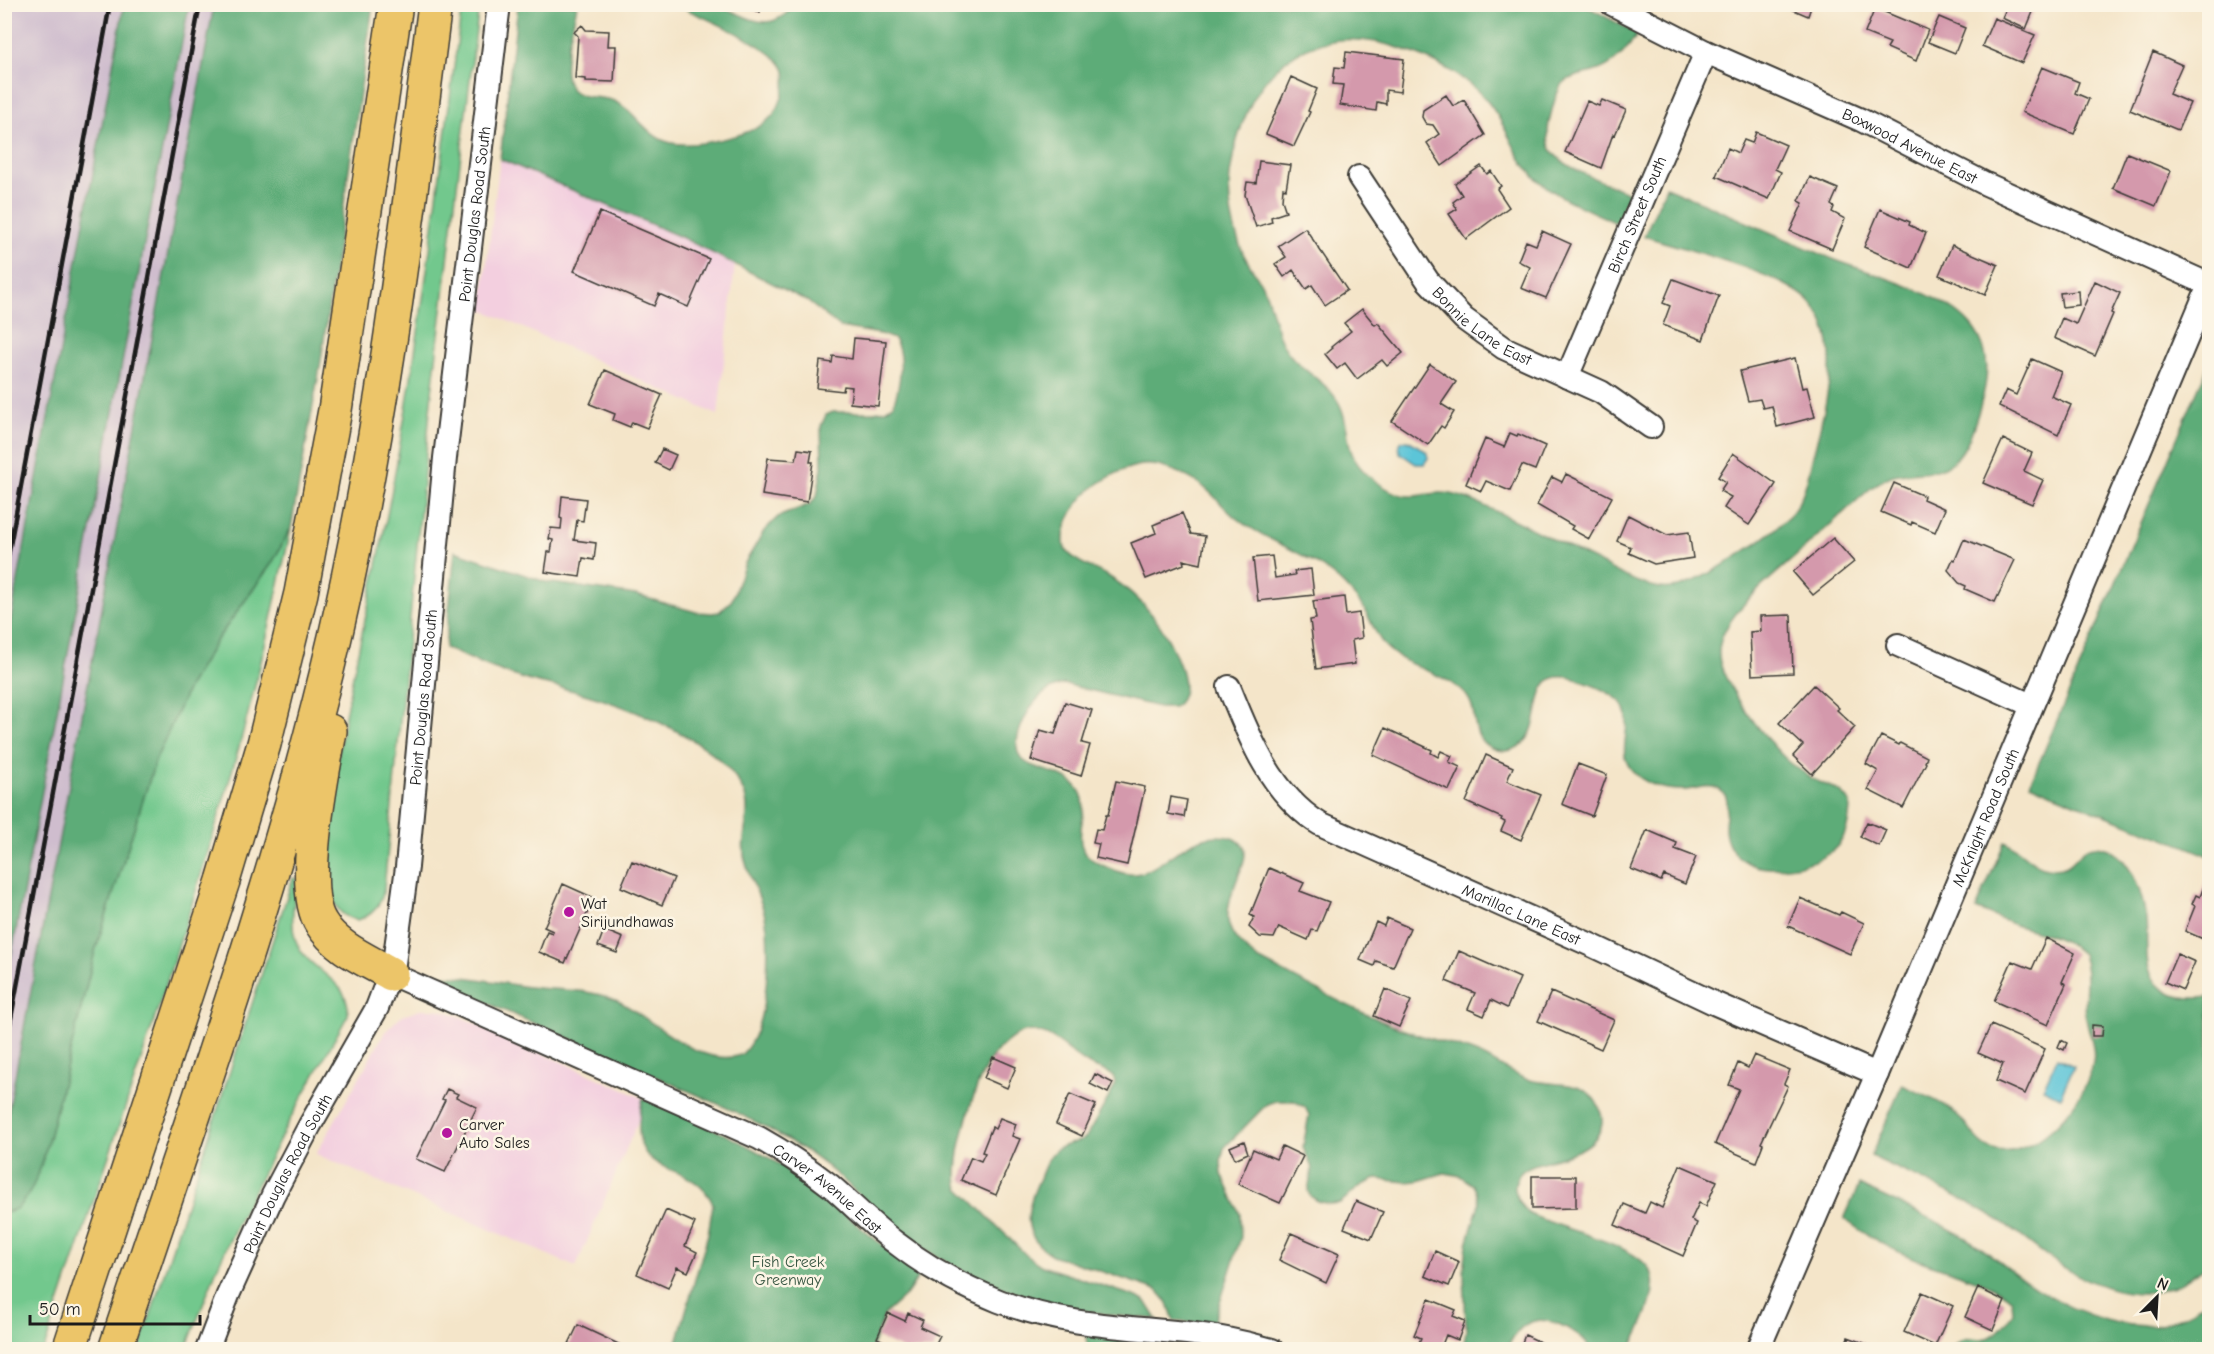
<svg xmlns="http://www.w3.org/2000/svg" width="2214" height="1354" viewBox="0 0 2214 1354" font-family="'Comic Neue',sans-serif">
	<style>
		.built { fill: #f3cfdf }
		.industrial { fill: #cfbdce }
		.green { fill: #72c88d; stroke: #477254; stroke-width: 1.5 }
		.forest { fill: #5dac78; stroke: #3c644a; stroke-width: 1.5 }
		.water { fill: #5cc5d8; stroke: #3c707a; stroke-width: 1.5 }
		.building { fill: #d499ac }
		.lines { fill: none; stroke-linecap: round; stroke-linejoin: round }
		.minor-casing { stroke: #3c3a36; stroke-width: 26 }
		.highway-casing { stroke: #3c3a36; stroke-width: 36 }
		.minor { stroke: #fff; stroke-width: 22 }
		.highway { stroke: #ecc569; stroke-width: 33 }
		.rail { stroke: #1c1c1c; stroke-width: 4.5 }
		.poi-dot { fill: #b5179e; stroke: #fcf5e5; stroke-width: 2 }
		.labels { text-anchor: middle; stroke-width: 5; stroke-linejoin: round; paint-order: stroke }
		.street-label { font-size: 16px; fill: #1c1c1c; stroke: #fcf5e5 }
		.poi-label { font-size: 16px; fill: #1c1c1c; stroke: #fcf5e5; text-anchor: start }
		.park-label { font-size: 16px; fill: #3a5844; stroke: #fcf5e5 }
	</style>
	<rect width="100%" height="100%" fill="#fcf5e5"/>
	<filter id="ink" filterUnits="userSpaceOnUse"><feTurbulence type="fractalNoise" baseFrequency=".0167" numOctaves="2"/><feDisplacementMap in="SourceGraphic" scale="12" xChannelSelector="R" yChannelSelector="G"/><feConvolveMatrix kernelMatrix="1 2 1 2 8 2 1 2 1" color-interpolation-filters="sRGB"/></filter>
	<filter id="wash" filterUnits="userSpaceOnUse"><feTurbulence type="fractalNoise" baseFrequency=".008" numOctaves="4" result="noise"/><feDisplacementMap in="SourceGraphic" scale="24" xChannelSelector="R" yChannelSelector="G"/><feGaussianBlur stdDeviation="1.35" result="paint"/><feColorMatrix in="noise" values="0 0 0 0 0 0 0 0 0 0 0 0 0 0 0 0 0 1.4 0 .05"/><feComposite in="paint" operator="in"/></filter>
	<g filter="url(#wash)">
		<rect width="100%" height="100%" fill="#f4e5c9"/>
		<!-- built -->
		<path class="built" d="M501 151 736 256 718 415 481 309Z
			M420 1009H436L454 1014 647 1100 576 1267 316 1154 385 1032 401 1016Z"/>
		<!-- industrial -->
		<path class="industrial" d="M5 5H214L5 1130Z"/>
		<!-- green -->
		<path class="green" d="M462 5H479L431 401 384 889C381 905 373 916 357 920 331 916 328 886 328 864 327 845 331 826 332 807 341 707 370 609 388 510 420 343 440 173 462 5Z
			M291 528C276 599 260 670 241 740 183 945 111 1147 44 1349H5L4 1213 11 1212 38 1175 48 1142 95 951 156 759 189 686 216 641 272 563Z
			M293 878 297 879C295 898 289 922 296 941 307 972 351 978 348 1015L288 1123 240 1218 218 1266 186 1349 139 1350Z"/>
		<!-- forest -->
		<path class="forest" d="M795 4 1584 5 1638 34C1626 51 1613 67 1593 72 1584 75 1574 75 1566 81 1557 88 1554 103 1551 114 1548 125 1546 141 1552 151 1564 169 1609 184 1629 193L1616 223C1586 208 1547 195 1527 168 1516 154 1510 137 1501 122 1491 103 1477 88 1460 77 1443 65 1424 57 1405 50 1303 14 1243 77 1230 175 1227 200 1233 229 1243 253 1249 266 1259 277 1265 291 1274 313 1275 337 1291 356 1306 374 1329 383 1340 405 1353 433 1341 452 1369 476 1380 485 1395 495 1408 496 1420 497 1431 492 1443 493 1460 494 1478 503 1493 510 1528 526 1561 544 1596 561 1614 570 1632 582 1652 586 1660 589 1669 589 1678 587 1705 580 1779 532 1794 510 1806 493 1809 471 1814 452 1825 406 1847 338 1808 300 1780 273 1684 249 1644 236L1666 187C1722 211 1777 236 1833 259 1874 275 1949 294 1974 329 1992 353 1988 380 1980 407 1974 425 1969 446 1955 460 1938 475 1919 471 1899 474 1889 475 1880 482 1871 488 1846 510 1821 533 1796 556 1772 578 1718 618 1719 654 1719 681 1767 741 1787 760 1795 767 1804 773 1813 779 1826 786 1844 789 1850 803 1850 823 1846 843 1828 854 1813 864 1794 867 1777 868 1751 870 1724 855 1725 826 1725 813 1733 796 1718 789 1706 783 1696 790 1684 790 1665 791 1643 784 1631 769 1613 748 1641 716 1616 698 1607 691 1595 686 1584 682 1517 656 1554 734 1514 749 1507 752 1498 751 1491 748 1467 736 1481 709 1464 693 1442 671 1405 668 1384 645 1375 634 1371 620 1364 609 1359 600 1351 593 1345 586 1316 556 1274 545 1240 521 1227 512 1218 499 1206 489 1193 478 1169 467 1152 465 1133 463 1113 474 1098 484 1079 497 1059 526 1065 549 1076 563 1092 567 1108 576 1143 597 1168 630 1181 669 1185 683 1187 697 1174 707H1159L1064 684C1044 688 1031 704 1023 722 997 780 1060 760 1079 790 1095 813 1062 845 1098 863 1108 868 1118 873 1129 874 1158 877 1183 835 1219 836 1229 836 1237 838 1244 846 1247 858 1242 866 1238 877 1222 918 1222 932 1258 959 1303 982 1348 1008 1396 1027 1423 1038 1451 1043 1478 1054 1495 1061 1509 1073 1526 1079 1546 1086 1576 1080 1591 1095 1598 1103 1603 1114 1602 1124 1596 1155 1554 1156 1531 1166 1508 1176 1512 1198 1528 1213 1556 1229 1640 1243 1652 1274 1659 1293 1639 1333 1630 1349H1590C1586 1338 1577 1334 1567 1328 1538 1313 1520 1320 1507 1349H1463L1466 1330 1464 1272 1467 1244 1479 1204 1476 1191 1473 1185 1460 1176 1451 1174 1444 1173 1418 1181 1406 1182 1376 1179 1362 1185 1340 1203 1329 1204 1318 1201 1310 1196 1308 1191 1312 1168 1303 1147 1309 1115 1305 1107 1294 1101H1277L1267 1104 1224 1148 1221 1161 1222 1174 1240 1214 1241 1237 1213 1325 1174 1321 1168 1303 1157 1290 1052 1255C1019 1236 1026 1207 1040 1178 1044 1168 1048 1156 1056 1150 1065 1143 1078 1144 1086 1137L1114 1088 1115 1082 1113 1076C1106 1070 1096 1069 1088 1064 1069 1054 1050 1027 1025 1032 1014 1034 999 1048 992 1057 976 1077 950 1163 959 1188L1026 1255 1042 1266 1137 1297 1147 1303 1157 1319C1063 1314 979 1290 903 1234 881 1218 862 1197 842 1179 823 1162 802 1147 779 1135 744 1114 706 1099 668 1082 597 1050 524 1019 452 988L434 975C467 975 497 983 529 987 559 991 592 988 620 1002 651 1018 704 1072 742 1054 768 1029 769 962 767 928 764 900 751 885 745 860 739 837 753 815 744 793 724 741 625 705 574 691 556 686 539 684 521 678 495 670 470 659 445 648L455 551 546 582 636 595 696 612 712 613 719 612 732 600 745 563 764 531 778 517 810 504 817 496 822 468 821 426 826 415 833 412H873L885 410 893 405C900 387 905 355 894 339L880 334 840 327 807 301 681 237 500 159 518 5H577C574 25 559 66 569 85 576 101 601 95 614 101 635 110 646 136 668 142 691 149 751 136 768 120 777 112 783 99 784 87 786 80 787 72 782 65 767 44 701 16 676 5 687 5 702 2 714 5 746 13 768 39 795 4Z
			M124 5H189L5 990V651Z
			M214 5H373L320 367 291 528 272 563 216 641 189 686 156 759 95 951 48 1142 38 1175 30 1192 18 1208 5 1213V1130Z
			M2209 363V856C2150 831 2089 811 2030 784Z
			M2005 841C2019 849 2032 865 2047 868 2071 872 2072 859 2086 849 2099 840 2118 853 2126 864 2137 879 2144 901 2146 919 2149 948 2139 977 2169 993 2182 999 2195 999 2209 997V1264C2196 1273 2181 1284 2166 1289 2128 1302 2080 1280 2050 1258 2031 1245 2014 1229 1994 1217 1955 1193 1912 1176 1871 1156L1902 1085C1923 1095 1948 1103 1964 1122 1973 1133 1981 1148 1997 1151 2038 1158 2088 1099 2093 1062 2096 1046 2088 1032 2086 1017 2083 995 2090 974 2082 954 2064 937 2043 933 2021 927 2006 922 1991 915 1976 909Z
			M643 1098C688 1118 737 1137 779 1164 829 1196 871 1240 920 1274L907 1294 885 1314 871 1349H675L708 1234 713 1204C691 1153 621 1188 643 1098Z
			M1859 1185C1898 1204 1940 1221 1977 1245 1992 1255 2006 1267 2021 1278 2056 1304 2121 1335 2165 1323 2181 1319 2196 1308 2209 1299V1349H1951C1970 1329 1974 1344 1990 1337 2000 1332 2008 1321 2013 1312L2012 1300C1996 1283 1941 1269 1918 1260 1891 1250 1867 1236 1844 1219Z
			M1087 1335 1213 1349H1087Z"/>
		<!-- water -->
		<path class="water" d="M1408 440 1427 452 1428 458 1424 464H1416L1400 453 1399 445 1402 441Z
			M2057 1058 2074 1066 2060 1097 2043 1089Z"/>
		<g id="blocks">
			<!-- building -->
			<path class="building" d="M735 4H762L760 12Z
				M1780 4H1812L1808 16Z
				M2008 4H2015L2033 12 2026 29 2002 18Z
				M1875 8 1928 30 1916 61 1887 48 1890 43 1865 33Z
				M1939 17 1965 28 1955 53 1928 42Z
				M1994 18 2035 35 2022 63 1982 46Z
				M582 25 586 30 609 31 608 46H616L614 82 586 81V79L575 78 578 36 574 32Z
				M1346 52 1404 59 1400 92 1386 90V104L1377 102 1376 111 1340 105 1343 85 1333 84 1335 67 1344 68Z
				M2153 52 2182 65 2169 94 2190 103 2178 130 2130 110Z
				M2042 67 2079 82 2075 93 2089 99 2074 134 2022 112Z
				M1291 77 1317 89 1308 111 1310 112 1294 146 1266 134Z
				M1446 95 1453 106 1464 100 1485 135 1442 166 1427 143 1439 134 1433 125 1426 124 1422 117 1423 110Z
				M1602 100 1626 110 1615 135 1613 134 1601 168 1565 152 1587 101 1599 106Z
				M1756 132 1786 145 1775 169 1781 172 1769 199 1716 176 1728 148 1738 153 1744 140 1752 143Z
				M2127 153 2171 171 2156 206 2113 188Z
				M1259 161 1290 165 1286 189 1283 188 1282 200 1286 212 1271 217 1272 222 1256 227 1245 195 1247 182 1256 183Z
				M1481 166 1487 174 1491 171 1501 186 1497 189 1509 207 1466 239 1449 214 1457 209 1453 202 1462 195 1455 184Z
				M1810 177 1838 189 1831 205 1834 207 1832 212 1845 219 1832 249 1790 231 1803 203 1799 201Z
				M1880 209 1910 222 1909 225 1926 233 1911 268 1864 247Z
				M600 212 709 259 688 307 659 294 654 306 574 271Z
				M1305 228 1347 290 1325 305 1312 285 1306 289 1293 270 1284 277 1275 264 1286 257 1278 246Z
				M1542 231 1571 244 1546 298 1521 288 1530 267 1518 261 1526 241 1536 245Z
				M1952 245 1998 265 1985 295 1939 275Z
				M1673 279 1719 296 1703 340 1663 325 1670 306 1663 303Z
				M2095 281 2120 293 2111 313 2113 314 2095 356 2054 338 2062 318 2076 324Z
				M2078 291 2079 305 2062 307 2060 293Z
				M1362 309 1375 325 1378 323 1403 353 1387 366 1382 360 1357 379 1345 363 1337 369 1325 354 1332 348 1331 347 1351 331 1344 323Z
				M854 338 886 341 878 406 850 403 852 387 844 386 843 391 817 388 820 361 832 363 833 356 852 359Z
				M1795 358 1802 388 1807 387 1815 417 1777 427 1772 406 1763 408 1760 399 1748 401 1740 371Z
				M2032 359 2061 372 2051 396 2071 405 2058 435 1999 406 2006 390 2016 395Z
				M1430 364 1456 382 1441 404 1454 412 1444 428 1441 426 1428 445 1392 421Z
				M605 370 662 395 647 428 632 422 630 427 613 420 615 414 590 404Z
				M1510 433 1517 436 1518 434 1545 446 1535 470 1522 465 1510 491 1486 481 1481 491 1466 484 1485 439 1504 447Z
				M2003 439 2032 453 2024 471 2043 480 2032 504 1983 483Z
				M662 449 676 455 669 470 655 463Z
				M798 449 812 451 810 462H813L807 502 762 495 768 458 796 460Z
				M1733 453 1776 484 1749 525 1724 508 1731 497 1720 491 1726 482 1718 477Z
				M1566 474 1612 497 1589 539 1571 529 1573 526 1537 505 1552 477 1562 482Z
				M1894 483 1924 496 1923 499 1945 509 1935 532 1912 522 1911 525 1881 512Z
				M562 496 586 499 583 521 577 520 574 540 596 543 594 560 583 558 580 577 545 572 548 552H551L553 540 549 539 551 528 561 529 562 519 560 518Z
				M1182 513 1191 534 1205 536 1201 564 1183 560 1184 564 1146 579 1131 543 1156 533 1153 525Z
				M1628 515 1667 535 1689 532 1693 558 1654 564 1629 553 1631 547 1617 541Z
				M1833 538 1854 562 1813 595 1793 572Z
				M1964 539 2015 560 1995 602 1965 589 1966 586 1959 583 1948 570 1953 559 1955 560Z
				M1272 556 1275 578 1295 575 1294 571 1311 569 1314 595 1258 601 1253 558Z
				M1344 597 1346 615 1359 613 1362 638 1352 640 1355 664 1316 669 1310 620 1316 619 1313 601Z
				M1791 615 1793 673 1752 675 1750 632 1761 631 1760 616Z
				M1814 685 1839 708 1837 710 1855 727 1812 774 1793 756 1803 745 1779 723Z
				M1065 702 1092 710 1082 743 1090 745 1081 776 1031 760 1040 730 1055 734Z
				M1385 728 1432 750 1431 753 1438 757 1441 751 1452 756 1449 762 1460 767 1449 790 1373 755Z
				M1881 736 1899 745 1900 743 1927 757 1925 762 1926 763 1903 808 1868 790 1878 771 1866 764Z
				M1486 755 1513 767 1507 781 1541 795 1521 840 1501 831 1505 822 1501 820 1502 818 1466 802Z
				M1578 764 1607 775 1592 816 1562 804Z
				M1116 781 1145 787 1127 865 1096 858 1099 844 1093 843 1096 829 1102 830 1106 815H1108Z
				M1171 797 1187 800 1184 817 1168 814Z
				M1867 822 1886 830 1879 846 1860 837Z
				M1647 830 1677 843 1675 849 1696 857 1685 884 1664 875 1661 881 1631 869Z
				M632 861 674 878 662 905 621 887Z
				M1269 868 1304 883 1300 891 1329 902 1317 931 1312 930 1308 940 1279 927 1274 938 1260 937 1249 927 1254 917 1250 915Z
				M2209 873H2210V942L2185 931 2195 906 2192 904 2196 895 2200 897Z
				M563 884 594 898 565 963 539 952 547 931 552 933 553 931 544 927Z
				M1800 898 1839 915 1841 912 1864 923 1850 954 1788 926Z
				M1387 918 1410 928 1393 967 1376 961 1374 966 1360 960 1376 922 1384 926Z
				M604 930 623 938 617 953 598 946Z
				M2046 938 2075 953 2062 982 2066 984 2048 1025 1994 1001 2012 961 2032 969Z
				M1459 951 1520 978 1507 1008 1491 1000 1484 1016 1468 1009 1475 993 1446 981Z
				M2177 954 2195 962 2183 990 2165 982Z
				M1385 989 1411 1001 1399 1027 1374 1016Z
				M1551 992 1614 1020 1601 1049 1538 1021Z
				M1991 1025 2045 1049 2025 1094 1996 1081 2003 1064 1978 1053Z
				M2092 1025 2103 1026 2102 1036H2092Z
				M2061 1040 2067 1043 2064 1050 2058 1047Z
				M1754 1055 1790 1070 1784 1084 1788 1086 1761 1143 1763 1144 1756 1162 1715 1144 1739 1089 1729 1085 1738 1063 1748 1068Z
				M993 1057 1016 1067 1007 1088 984 1078Z
				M1095 1074 1113 1083 1108 1093 1090 1084Z
				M447 1089 458 1094 456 1097 477 1107 445 1172 416 1159 445 1100 442 1099Z
				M1070 1094 1096 1105 1082 1136 1056 1124Z
				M1000 1118 1016 1124 1012 1136 1020 1139 996 1195 961 1180 971 1157 981 1161 985 1153 982 1152 992 1127 995 1129Z
				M1244 1141 1248 1153 1235 1159 1230 1147Z
				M1282 1146 1303 1156 1280 1203 1238 1184 1253 1149 1276 1159Z
				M1680 1165 1717 1181 1706 1206 1699 1203 1691 1220 1697 1223 1683 1256 1615 1225 1624 1204 1645 1213 1650 1202 1662 1208Z
				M1532 1176H1576V1208L1532 1209Z
				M1356 1201 1383 1212 1371 1239 1344 1228Z
				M666 1210 695 1223 685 1246 697 1252 688 1272 677 1267 668 1288 637 1274Z
				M1291 1233 1339 1254 1326 1283 1279 1260Z
				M1435 1251 1459 1262 1449 1286 1425 1276Z
				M1978 1288 2005 1301 1993 1330 1965 1317Z
				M1922 1292 1953 1306 1935 1346 1904 1332Z
				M1429 1299 1456 1310 1453 1316 1465 1321 1458 1340 1446 1335 1440 1350H1423L1417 1347 1421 1338 1414 1335Z
				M888 1313 905 1321 908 1313 923 1320 920 1327 940 1336 933 1350H904L877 1338Z
				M578 1325 631 1350H566Z
				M1525 1335 1557 1350H1519Z
				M1848 1337 1864 1343 1879 1350H1843Z"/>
		</g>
	</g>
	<g filter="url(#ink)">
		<use href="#blocks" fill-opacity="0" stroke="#3c3a36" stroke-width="1.5"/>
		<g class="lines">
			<defs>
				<g id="minor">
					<path id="s1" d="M1612 4 1706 52 1861 120 1986 184 2210 285"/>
					<path id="s2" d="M1359 177 1428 281 1464 319 1504 348 1601 392 1651 427"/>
					<path id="s3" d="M1567 377 1706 52"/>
					<path d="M1898 645 2031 705"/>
					<path id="s4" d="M1229 687C1249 737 1271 794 1320 824L1591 945 1716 1004 1877 1074"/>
					<path id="s5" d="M391 974 759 1138C784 1152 808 1168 831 1186 853 1205 873 1226 896 1243 928 1268 962 1286 999 1301 1060 1325 1123 1327 1187 1333 1216 1336 1244 1342 1272 1350"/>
					<path id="s6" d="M207 1350 228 1295 273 1195 310 1125 377 1008 394 963 407 867 445 458 499 4"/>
					<path id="s7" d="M1758 1350 1877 1074 2210 283"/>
				</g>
				<path id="highway" d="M330 731C323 774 298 888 321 923 336 948 367 960 391 974
					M69 1350 223 881 264 744 301 593 335 410 396 4
					M115 1350C193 1115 279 878 335 637 383 429 408 216 435 4"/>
			</defs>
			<!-- minor casing -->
			<use href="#minor" class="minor-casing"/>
			<!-- highway casing -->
			<use href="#highway" class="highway-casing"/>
			<!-- minor -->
			<use href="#minor" class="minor"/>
			<!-- highway -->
			<use href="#highway" class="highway"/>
			<!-- rail -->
			<path class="rail" d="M4 578 110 4
				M4 1056 200 4"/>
		</g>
	</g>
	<!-- markers -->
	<g class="poi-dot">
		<circle cx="569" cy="912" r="6"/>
		<circle cx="447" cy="1133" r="6"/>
	</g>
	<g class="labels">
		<!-- street labels -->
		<g class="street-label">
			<text dy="6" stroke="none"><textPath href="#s1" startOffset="330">Boxwood Avenue East</textPath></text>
			<text dy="6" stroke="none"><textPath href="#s6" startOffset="1184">Point Douglas Road South</textPath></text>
			<text dy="6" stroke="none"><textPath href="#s3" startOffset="177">Birch Street South</textPath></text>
			<text dy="6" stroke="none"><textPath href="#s2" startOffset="196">Bonnie Lane East</textPath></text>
			<text dy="6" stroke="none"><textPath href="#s6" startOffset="698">Point Douglas Road South</textPath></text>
			<text dy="6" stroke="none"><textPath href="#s7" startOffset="579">McKnight Road South</textPath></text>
			<text dy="6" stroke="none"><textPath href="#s4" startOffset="388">Marillac Lane East</textPath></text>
			<text dy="6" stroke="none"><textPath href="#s6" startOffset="194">Point Douglas Road South</textPath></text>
			<text dy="6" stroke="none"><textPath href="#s5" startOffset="488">Carver Avenue East</textPath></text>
		</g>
		<!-- poi labels -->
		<g class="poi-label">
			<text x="581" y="909">Wat<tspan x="581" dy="18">Sirijundhawas</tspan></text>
			<text x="459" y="1130">Carver<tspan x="459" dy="18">Auto Sales</tspan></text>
		</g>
		<!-- park labels -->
		<g class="park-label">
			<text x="788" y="1267">Fish Creek<tspan x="788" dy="18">Greenway</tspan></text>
		</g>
	</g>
	<!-- margin -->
	<rect width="2214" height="1354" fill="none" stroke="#fcf5e5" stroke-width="24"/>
	<!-- north arrow -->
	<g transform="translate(2157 1297) rotate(24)" stroke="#fcf5e5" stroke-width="4.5" paint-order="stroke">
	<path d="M0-4.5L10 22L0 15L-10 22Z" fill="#1c1c1c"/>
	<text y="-9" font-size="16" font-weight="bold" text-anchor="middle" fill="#1c1c1c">N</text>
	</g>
	<!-- scale -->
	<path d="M30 1315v9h170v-9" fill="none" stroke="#1c1c1c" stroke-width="3"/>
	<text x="39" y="1315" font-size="18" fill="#1c1c1c" stroke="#fcf5e5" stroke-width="4.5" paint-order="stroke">50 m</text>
</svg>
